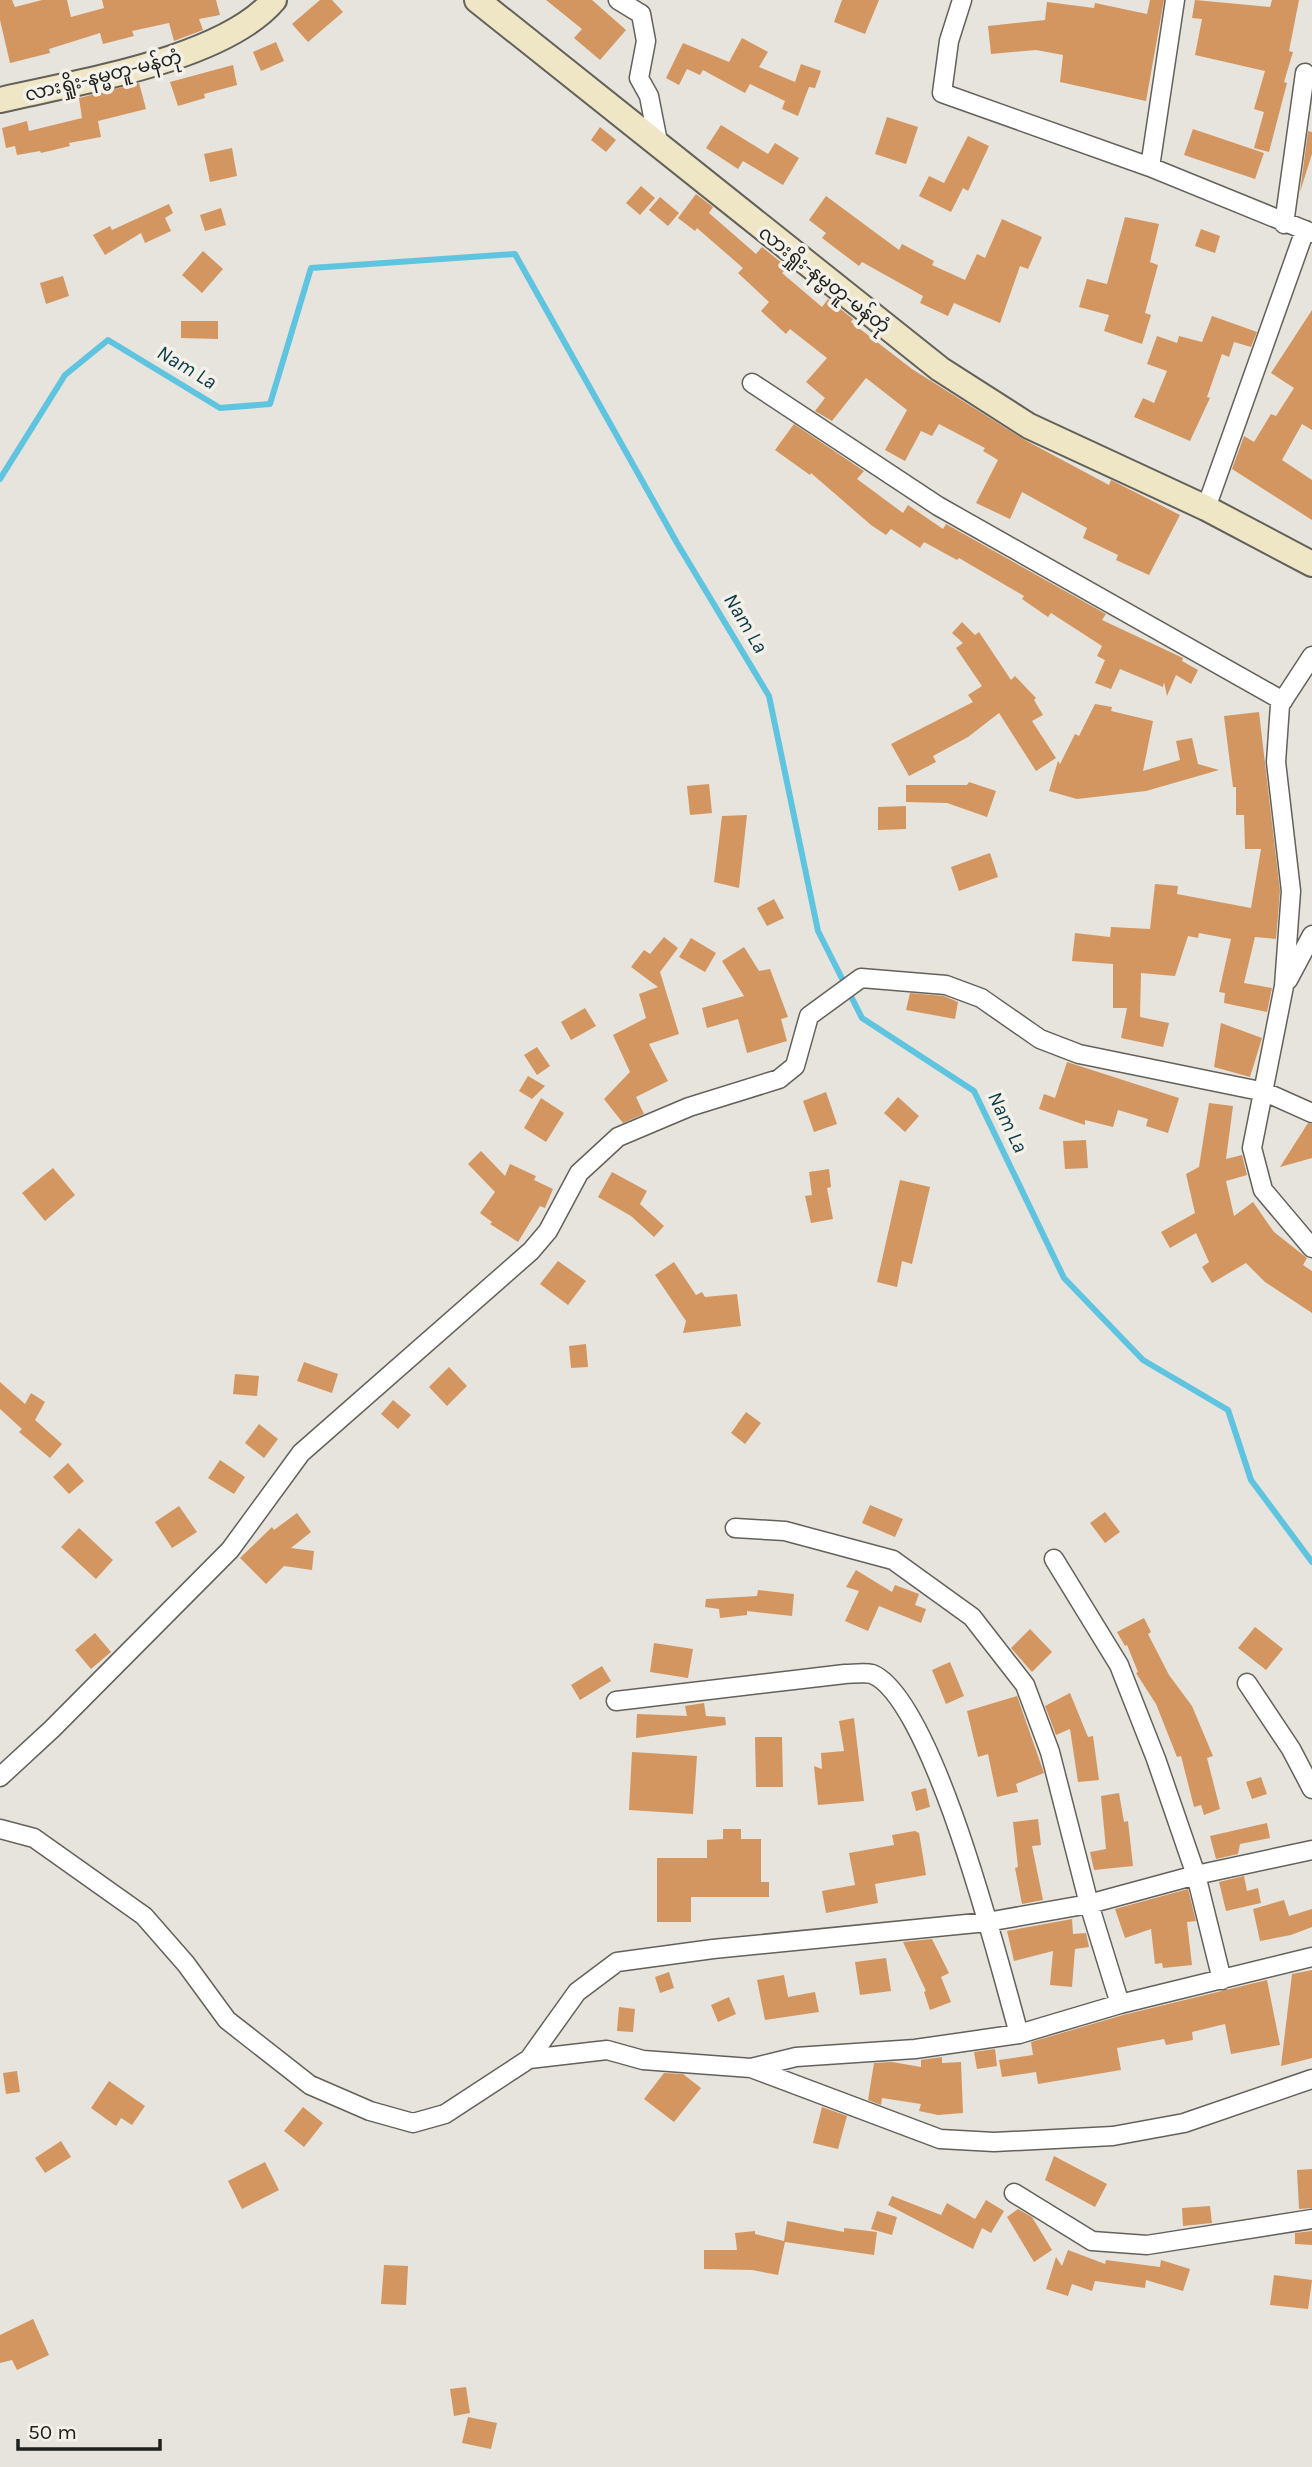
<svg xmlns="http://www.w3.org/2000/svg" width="1312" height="2467" viewBox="0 0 1312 2467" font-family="Karla,'Noto Sans Myanmar',sans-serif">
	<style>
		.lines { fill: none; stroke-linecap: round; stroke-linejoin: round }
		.stream { stroke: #5ec4df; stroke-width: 6 }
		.building { fill: #d39660 }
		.street-casing { stroke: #63615a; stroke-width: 21 }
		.secondary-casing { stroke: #63615a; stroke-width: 28 }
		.street { stroke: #fff; stroke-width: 18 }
		.secondary { stroke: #efe6c5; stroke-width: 24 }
		.labels { text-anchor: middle; stroke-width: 7; stroke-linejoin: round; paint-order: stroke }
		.street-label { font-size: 19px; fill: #1f1f1c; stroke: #f3f1e9 }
		.water-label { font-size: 21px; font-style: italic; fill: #093945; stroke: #f3f1e9 }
	</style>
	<rect width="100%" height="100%" fill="#e6e4dc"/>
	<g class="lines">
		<!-- stream -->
		<path class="stream" d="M0 479 65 375 108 340 220 408 270 404 311 268 515 254 677 543 769 696 818 931 862 1018 974 1091 1064 1278 1143 1360 1228 1410 1251 1480 1312 1562"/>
	</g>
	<!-- building -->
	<path class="building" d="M0 0H12L15 7 42 0H67L71 17 104 8 102 0H216L220 15 199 19 203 30 174 41 169 23 132 31 134 36 103 44 100 33 49 49 50 53 10 63 0 20Z
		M320 0H332L343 12 308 42 292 24Z
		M546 0H592L626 30 600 60 574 38 582 29Z
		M842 0H879L865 34 834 22Z
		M1150 0H1164L1146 101 1060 82 1063 55 1036 50 991 54 988 26 1045 20 1047 2 1094 8 1095 3 1147 14Z
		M1195 0 1270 7 1272 0H1299L1289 51 1293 52 1284 82 1287 83 1269 152 1254 148 1264 112 1254 109 1265 71 1195 55 1202 19 1192 18Z
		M742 38 768 52 759 67 795 82 801 64 821 71 815 88 809 87 798 116 782 109 785 101 750 84 745 93 703 70 700 75 687 69 679 85 666 78 683 43 729 62Z
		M276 42 284 61 261 71 253 52Z
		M233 65 237 85 204 94 205 98 178 106 170 82Z
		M139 83 146 109 98 121 101 137 69 143 70 146 41 153 40 151 17 155 15 146 6 148 2 128 27 121 29 131 82 118 79 98Z
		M887 117 918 127 906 164 875 154Z
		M721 125 768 154 775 143 799 158 783 185 743 161 738 169 706 148Z
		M600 127 616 140 606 152 591 140Z
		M1193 129 1264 153 1255 179 1184 155Z
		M1308 131 1312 132V154L1300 192Z
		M968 136 989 146 968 191 963 188 951 212 919 196 929 176 944 183Z
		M232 148 237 176 210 182 204 154Z
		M641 186 655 198 640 215 626 203Z
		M696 194 713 207 709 213 756 254 762 247 788 268 782 273 822 307 828 299 853 319 851 322 912 369 1023 439 1109 485 1111 480 1180 515 1149 575 1116 560 1118 555 1083 538 1087 528 1022 492 1010 519 976 503 998 460 983 451 985 448 939 424 932 436 921 431 905 461 885 450 907 410 866 378 832 421 815 411 825 398 806 382 827 358 790 329 786 334 761 311 769 302 738 273 743 268 697 228 695 231 678 218Z
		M826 196 899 250 902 244 934 261 932 265 965 280 977 254 985 258 1002 219 1042 237 1028 269 1020 266 1000 323 954 303 948 316 920 303 923 296 862 262 859 266 822 238 826 233 809 220Z
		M660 197 679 213 668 226 649 210Z
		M169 204 173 213 165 218 171 231 145 243 141 233 105 255 93 235 110 226 112 230Z
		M221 208 226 225 205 231 200 215Z
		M1125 217 1159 224 1150 262 1158 265 1145 313 1151 315 1142 344 1104 331 1109 315 1079 307 1087 279 1107 284Z
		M1201 229 1220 236 1215 253 1195 246Z
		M203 251 223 269 202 293 182 275Z
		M63 276 69 296 46 304 40 283Z
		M1312 310V430L1302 424 1282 460 1312 480V520L1232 469 1244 436 1254 442 1271 414 1276 416 1294 388 1271 373Z
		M1212 316 1257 332 1251 347 1234 342 1229 357 1222 354 1207 397 1210 398 1190 441 1134 417 1143 398 1154 403 1167 371 1147 364 1157 336 1177 343 1179 336 1202 342Z
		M181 321H218V339L181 338Z
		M794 424 864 471 857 479 903 513 908 505 943 529 946 524 1106 614 1102 620 1183 658 1182 661 1198 670 1191 684 1176 675 1167 696 1164 682 1163 687 1120 669 1111 689 1095 683 1105 660 1097 656 1102 646 1051 613 1048 617 1022 599 1024 596 959 558 957 560 924 542 920 548 891 529 886 535 871 525 811 473 810 475 775 450Z
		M962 622 975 635 979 632 1011 680 1015 676 1036 698 1034 700 1043 715 1032 721 1056 758 1036 771 999 713 968 737 933 756 936 762 909 776 891 744 973 702 968 695 982 686 956 648 963 643 952 633Z
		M1095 704 1112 707 1111 711 1153 721 1143 771 1180 760 1176 741 1192 738 1198 764 1219 770 1146 791 1077 799 1049 791 1058 761 1060 764 1075 734 1079 736Z
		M1259 712 1280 891 1276 939 1255 937 1244 983 1272 988 1267 1012 1224 1003 1225 993 1219 992 1231 939 1199 933 1198 938 1188 936 1175 976 1141 973 1140 1017 1169 1023 1163 1047 1121 1038 1127 1008H1113V964L1072 961 1075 933 1110 937 1111 927 1150 929 1155 884 1178 886 1177 894 1251 908 1261 849H1245L1244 815H1236V787H1233L1224 716Z
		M969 782 996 791 987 817 947 803 906 802V785H967Z
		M709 784 712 813 690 815 687 786Z
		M906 806V829L878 830V807Z
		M747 815 739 888 714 882 722 816Z
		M990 853 998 877 959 891 951 867Z
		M774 899 784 918 767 926 757 908Z
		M664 937 678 948 660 972 679 1034 649 1044 668 1081 636 1097 644 1114 623 1123 604 1099 630 1072 613 1035 646 1018 639 994 658 987 631 967 644 950 650 954Z
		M691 938 716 953 705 972 679 957Z
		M744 947 759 971 770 969 788 1017 781 1019 787 1041 747 1053 738 1019 707 1028 702 1008 744 996 722 961Z
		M910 993 944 996 958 1002 955 1019 906 1010Z
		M585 1008 596 1026 571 1040 561 1022Z
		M1221 1023 1262 1038 1250 1077 1214 1067Z
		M537 1047 550 1066 537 1075 524 1055Z
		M1067 1062 1179 1098 1168 1133 1146 1126 1148 1119 1118 1110 1113 1127 1085 1120V1125L1039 1109 1044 1094 1055 1098Z
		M528 1076 545 1086 532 1099 519 1091Z
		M826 1092 837 1124 814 1132 803 1101Z
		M898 1097 919 1116 905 1132 884 1113Z
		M541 1098 564 1113 546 1142 524 1128Z
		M1209 1103 1233 1106 1226 1159 1242 1155 1247 1175 1226 1181 1234 1216 1253 1202 1274 1232 1307 1258 1303 1265 1312 1271V1313L1265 1282 1246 1263 1212 1283 1202 1267 1209 1262 1196 1233 1170 1248 1161 1232 1195 1213 1186 1174 1199 1167Z
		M1308 1123 1312 1124V1158L1280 1167Z
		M1086 1140 1088 1168 1065 1169 1063 1141Z
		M481 1151 505 1176 510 1164 536 1176 534 1180 553 1189 545 1208 540 1206 518 1242 490 1224 492 1222 480 1213 495 1192 468 1164Z
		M53 1168 75 1195 45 1221 22 1193Z
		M829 1169 831 1187 827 1188 833 1219 811 1223 805 1196 812 1195 809 1172Z
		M612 1172 647 1191 640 1204 664 1226 654 1237 631 1216 598 1197Z
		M900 1180 930 1187 912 1264 902 1261 897 1287 877 1282Z
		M558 1261 586 1281 568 1305 540 1284Z
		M674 1262 696 1295 702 1292 705 1297 737 1294 741 1326 683 1333 686 1321 655 1275Z
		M586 1344 588 1367 571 1368 569 1346Z
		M304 1362 338 1374 332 1393 297 1381Z
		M449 1367 467 1386 447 1406 429 1387Z
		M235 1374 259 1376 257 1396 233 1394Z
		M0 1382 25 1404 31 1393 45 1402 35 1420 62 1444 50 1458 19 1432 22 1429 0 1409Z
		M393 1400 411 1415 398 1429 381 1414Z
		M746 1412 761 1423 745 1444 731 1433Z
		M259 1424 278 1439 264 1458 245 1443Z
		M220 1460 245 1477 234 1494 208 1478Z
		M68 1463 84 1481 69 1494 53 1477Z
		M870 1505 903 1519 895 1537 862 1523Z
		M179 1506 197 1532 172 1548 155 1522Z
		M1105 1512 1120 1532 1105 1543 1090 1523Z
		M297 1513 311 1532 291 1548 314 1551 312 1570 284 1566 266 1584 240 1558 272 1527 274 1530Z
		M79 1528 113 1560 96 1579 61 1547Z
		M856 1570 892 1592 895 1585 919 1594 915 1605 926 1609 921 1623 879 1606 868 1631 845 1621 859 1591 846 1587Z
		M758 1590 794 1594 792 1616 747 1611V1615L720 1618 719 1609 705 1607 706 1599 757 1596Z
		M1144 1618 1151 1632 1148 1634 1169 1675 1192 1706 1213 1756 1207 1758 1220 1809 1204 1815 1201 1805 1194 1807 1181 1756 1177 1757 1156 1704 1136 1673 1138 1672 1127 1645 1125 1646 1117 1632Z
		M1255 1627 1283 1649 1266 1670 1238 1648Z
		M1030 1629 1052 1652 1032 1672 1011 1648Z
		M95 1633 111 1652 91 1669 75 1650Z
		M654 1643 693 1649 688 1678 650 1672Z
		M950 1662 964 1696 946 1704 932 1670Z
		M602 1666 611 1681 580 1700 571 1685Z
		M1070 1693 1088 1737 1093 1736 1099 1780 1078 1782 1070 1729 1056 1735 1045 1706Z
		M1017 1696 1044 1773 1016 1784 1018 1792 997 1797 988 1754 978 1757 967 1711Z
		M704 1703 706 1716 725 1717 726 1725 636 1738 637 1714 687 1716 685 1706Z
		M854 1718 864 1801 818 1805 814 1766 822 1769 821 1753 844 1751 839 1721Z
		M755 1737H782L783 1787H756Z
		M632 1752 697 1756 693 1814 629 1810Z
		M1261 1777 1267 1794 1252 1799 1246 1782Z
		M926 1788 930 1807 916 1811 911 1792Z
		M1119 1793 1124 1822 1128 1821 1133 1866 1094 1870 1090 1852 1106 1849 1101 1796Z
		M1038 1819 1041 1845 1032 1846 1043 1900 1022 1904 1015 1868 1018 1867 1013 1822Z
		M1267 1823 1270 1838 1240 1844 1238 1854 1216 1859 1210 1836Z
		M723 1829H741V1839H761V1882H769V1897H691V1922H657V1858H707V1840L723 1839Z
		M915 1831 919 1833 926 1875 875 1884 878 1903 826 1913 822 1891 855 1885 849 1853 894 1845 892 1835Z
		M1244 1876 1247 1891 1258 1888 1261 1903 1226 1911 1219 1882Z
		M1188 1889 1196 1921 1187 1922 1192 1965 1163 1968 1162 1963 1155 1964 1151 1929 1125 1938 1115 1909Z
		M1284 1900 1289 1916 1312 1909V1927L1291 1935 1260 1941 1253 1909Z
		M1072 1919 1073 1934 1086 1933 1089 1947 1075 1949 1072 1987 1050 1985 1053 1951 1014 1961 1007 1931Z
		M932 1939 949 1973 941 1977 951 2002 930 2010 924 1992 926 1991 903 1942Z
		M886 1958 891 1991 860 1995 855 1962Z
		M1312 1970V2058L1281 2066 1292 1974Z
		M669 1972 674 1988 660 1993 655 1977Z
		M784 1975 788 1997 815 1992 819 2012 765 2020 757 1980Z
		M1267 1980 1280 2045 1231 2054 1225 2024 1192 2032 1193 2040 1166 2045 1164 2039 1117 2048 1121 2070 1038 2084 1036 2072 1002 2077 999 2060 1033 2055 1031 2042 1123 2015Z
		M729 1997 736 2014 718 2022 711 2005Z
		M619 2007 635 2009 633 2032 617 2031Z
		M995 2049 997 2066 977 2069 974 2052Z
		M942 2057V2063L961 2062 963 2113 938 2115 919 2111 921 2104 882 2098 881 2105 868 2100 874 2063 892 2062 921 2067V2060Z
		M17 2071 20 2092 6 2094 3 2073Z
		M664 2073 683 2074 701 2088 674 2122 644 2099Z
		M109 2081 145 2106 132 2125 121 2118 116 2126 91 2108Z
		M303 2107 323 2123 304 2147 284 2131Z
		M822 2107 847 2116 838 2149 813 2143Z
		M61 2141 71 2157 45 2173 35 2158Z
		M1054 2156 1107 2184 1095 2207 1045 2180Z
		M265 2162 279 2190 242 2209 228 2181Z
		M1312 2169V2208L1299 2209 1297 2170Z
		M892 2196 941 2215 947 2203 975 2219 986 2200 1004 2211 991 2233 982 2228 973 2249 888 2205Z
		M1210 2206 1212 2223 1183 2226 1182 2208Z
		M1018 2209 1032 2217 1052 2250 1034 2262 1007 2217Z
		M877 2211 897 2217 892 2235 871 2229Z
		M787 2221 844 2232V2228L877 2232 874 2255 785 2242 778 2275 752 2270 704 2269V2250H737L735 2233 755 2231V2234L784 2241Z
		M1312 2231V2245L1295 2244V2233Z
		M1068 2250 1105 2264 1106 2260 1160 2267 1161 2260 1190 2269 1183 2291 1146 2280 1145 2288 1095 2281 1092 2291 1072 2284 1068 2296 1046 2289 1056 2257 1062 2266Z
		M384 2265 408 2266 406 2305 381 2304Z
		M1274 2275 1312 2280 1308 2309 1270 2305Z
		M33 2319 49 2355 17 2370 12 2360 0 2363V2335Z
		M466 2387 470 2413 454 2416 450 2389Z
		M468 2417 497 2423 491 2449 462 2443Z"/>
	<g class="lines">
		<defs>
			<path id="street" d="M618 0 641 14 646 41 639 78 649 96 659 147
				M962 0 949 41 942 93 1150 167 1312 233
				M1150 167 1175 0
				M1284 224 1305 73
				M752 383 938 506 1283 701
				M1206 508 1305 230
				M1312 656 1280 705 1276 762 1291 891 1284 986 1252 1148 1263 1190 1312 1248
				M1288 980 1312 935
				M735 1528 785 1531 893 1560 972 1617 1025 1685 1050 1752 1089 1904 1120 2004
				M1054 1559 1119 1665 1156 1759 1196 1875 1222 1980
				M1247 1683 1291 1749 1312 1789
				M616 1701 845 1674C852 1674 865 1672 872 1674 933 1698 1000 1967 1019 2034
				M0 1777 52 1729 230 1550 301 1453 531 1251 548 1231 579 1173 618 1137 689 1107 779 1079 795 1066 809 1016 861 978 946 985 981 998 1040 1039 1079 1054 1265 1092 1312 1113
				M0 1829 34 1838 144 1916 186 1964 227 2020 310 2085 370 2111 413 2123 445 2114 529 2059 607 2050 643 2060 751 2068 796 2057 915 2049 1019 2034 1120 2004 1312 1957
				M529 2059 577 1992 617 1962 713 1949 987 1922 1089 1904 1196 1875 1312 1850
				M751 2068 940 2139 994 2142 1113 2136 1184 2123 1312 2079
				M1014 2193 1092 2241 1147 2245 1312 2219"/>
			<path id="secondary" d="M477 0 940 369 1029 426 1206 508 1312 564
				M0 100C77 82 223 60 274 0"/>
		</defs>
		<!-- street casing -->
		<use href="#street" class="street-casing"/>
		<!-- secondary casing -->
		<use href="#secondary" class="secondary-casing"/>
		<!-- street -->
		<use href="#street" class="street"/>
		<!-- secondary -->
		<use href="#secondary" class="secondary"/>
	</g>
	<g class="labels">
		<!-- street labels -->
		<g class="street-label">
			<text transform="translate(103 75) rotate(-14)" y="7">လားရှိုး-နမ္မတူ-မန်တုံ</text>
			<text transform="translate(825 279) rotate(38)" y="7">လားရှိုး-နမ္မတူ-မန်တုံ</text>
		</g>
		<!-- water labels -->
		<g class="water-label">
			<text transform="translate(187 367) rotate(31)" y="7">Nam La</text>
			<text transform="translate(746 623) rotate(59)" y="7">Nam La</text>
			<text transform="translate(1008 1122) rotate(64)" y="7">Nam La</text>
		</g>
	</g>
	<!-- scale -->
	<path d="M18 2439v10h142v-10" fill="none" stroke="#1f1f1c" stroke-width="3.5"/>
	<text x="28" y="2439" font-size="21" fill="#1f1f1c" stroke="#f3f1e9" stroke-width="5" paint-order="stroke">50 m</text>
</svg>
